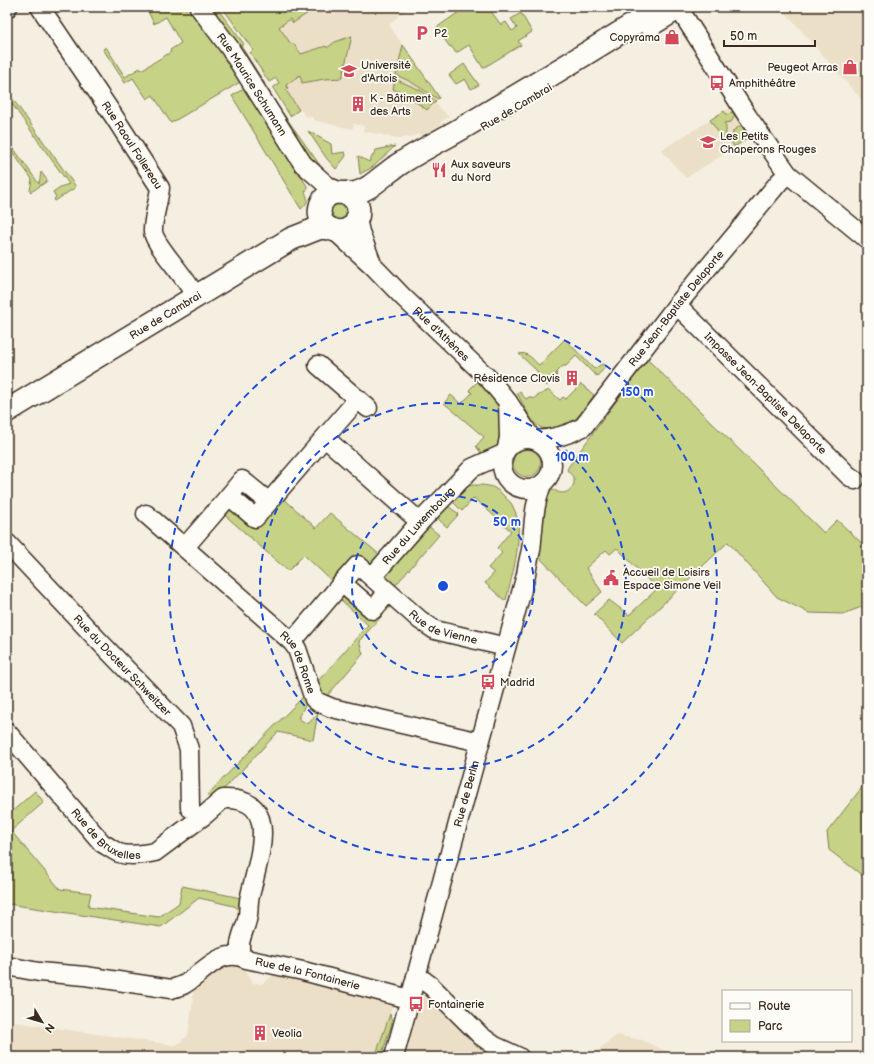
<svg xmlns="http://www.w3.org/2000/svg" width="874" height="1064" viewBox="0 0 874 1064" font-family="'Balsamiq Sans',sans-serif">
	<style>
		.built { fill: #ecdfc7 }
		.green { fill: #c6d286; stroke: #807e52 }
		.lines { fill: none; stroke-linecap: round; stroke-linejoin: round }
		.minor-casing { stroke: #3b2a1e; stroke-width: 21 }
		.major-casing { stroke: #3b2a1e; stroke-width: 25 }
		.minor { stroke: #fdfcf7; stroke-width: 18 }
		.major { stroke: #fdfcf7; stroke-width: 22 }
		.ring { fill: none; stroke: #1d4ed8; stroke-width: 2; stroke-dasharray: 7 5 }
		.labels { text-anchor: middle; stroke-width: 3.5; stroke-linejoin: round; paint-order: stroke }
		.poi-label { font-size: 11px; fill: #3b2a1e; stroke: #fdfcf7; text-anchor: start }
		.street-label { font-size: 11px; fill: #3b2a1e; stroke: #fdfcf7 }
		.centre { fill: #1d4ed8; stroke: #fdfcf7; stroke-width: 2 }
		.ring-label { font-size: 12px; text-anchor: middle; font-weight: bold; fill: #1d4ed8; stroke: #fdfcf7; stroke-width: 3.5; stroke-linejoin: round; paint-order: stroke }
	</style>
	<rect width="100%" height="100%" fill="#f5efe1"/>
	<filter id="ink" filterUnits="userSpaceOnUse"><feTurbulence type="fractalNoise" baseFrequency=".025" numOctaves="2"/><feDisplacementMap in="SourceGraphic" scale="8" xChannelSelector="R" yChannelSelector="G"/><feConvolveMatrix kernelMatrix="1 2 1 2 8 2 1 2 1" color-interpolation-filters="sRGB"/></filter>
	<g filter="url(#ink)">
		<!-- built -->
		<path class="built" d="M239 7H411L398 16 389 25 439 97 435 103 449 117 440 122 441 125 421 137 418 134 410 138 403 137 402 139 363 131 364 126 354 124 352 129 313 120 314 118 305 116 300 109 299 110 286 89 288 88Z
			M780 7H867V106L799 28Z
			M730 108 749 138 686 178 661 150Z
			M246 959V970L248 976 253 983 262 984 272 976 276 966 395 996 390 1014 375 1057H7V1021L173 1045 178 1044 188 1035 193 1000 194 977Z
			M426 972 490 1036 535 1057H403Z
			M617 1035 642 1040 678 1057H589Z"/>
		<!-- green -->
		<path class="green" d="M146 7H192L242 81 171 123 153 95 147 99 133 78 125 83 103 49 106 47 125 77 140 68 141 70 171 52 170 50 181 43 166 17 154 24Z
			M206 7H216L244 44 241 46 265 84 263 86Z
			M222 7H317L293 23 290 19 279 27 291 44 293 43 301 54 326 46 327 48 335 42 352 36 342 78 325 79 302 83 300 75 286 85 288 88 286 90 299 110 290 116 273 88 279 83 276 78 269 82 250 53 253 50Z
			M466 7H488L501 25 506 22 512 31 517 28 511 19 521 13 532 32 518 41 521 45 483 68 469 45 456 53 451 46 450 47 436 28Z
			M403 45 439 97 438 99 411 82 396 75Z
			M464 64 479 85 471 89 465 79 456 84 449 75Z
			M395 79 420 90 436 101 427 110 416 102 393 89Z
			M249 85 308 188 305 192C309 200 308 203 301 209L232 96Z
			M268 90 282 112 327 175 325 176 301 148 268 91Z
			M7 91 76 187 55 201 54 199 56 197 53 192 60 187 69 184 7 97Z
			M724 111 727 115 732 112 735 116 731 122 724 123 726 126V136L722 138 710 120Z
			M741 125 749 138 734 147 732 143 733 131Z
			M308 131 331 144 332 154 345 152 346 156 336 169 327 159Z
			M7 139 39 184 41 172 47 180 46 182 31 192 30 191 32 179 7 145Z
			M395 146 373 167 360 174 358 156 369 162 376 150Z
			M339 202 348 207 347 220 334 221 330 211 333 205Z
			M565 339 594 369 602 364 605 365V368L597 376 593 373 576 356 566 366H563L557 372 556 375 557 376 547 386 537 376 538 374 537 371 519 354C527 351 533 360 539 365Z
			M647 359 824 533 837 520 867 548V605L843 614 809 613 777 597 728 542 622 643 594 614 609 600 629 615 657 589 617 548 610 554 606 550 586 568 602 592 586 606 540 558 544 502 553 489C556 491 559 493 562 493 570 493 577 484 573 477 572 475 568 472 567 470L569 466Z
			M479 380C486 388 495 397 499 407 501 412 500 418 500 423 502 439 501 453 481 453L476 446 484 437 444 403 451 395 461 404 472 393 469 390Z
			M581 384 594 395C581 413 575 426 552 429 544 430 537 427 533 421 527 413 522 402 517 393L519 391 526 399 529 397 533 399 537 396 549 390 560 400 563 397 566 399Z
			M513 463a14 14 0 1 1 28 0a14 14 0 1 1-28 0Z
			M242 480 282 497 316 528 330 513 380 555 371 566 358 556 335 584 304 555 288 571 218 509Z
			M473 485C489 485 494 485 505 497 508 500 512 503 513 507 526 530 512 576 506 600H504L485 583 494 573 488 568 502 553 497 548 511 531 474 498 462 511 450 499 460 488Z
			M445 504 459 514 447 527 435 516Z
			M427 525 439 535 394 587 381 576Z
			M346 594 388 600 393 604 359 641 363 654 327 696 321 693 317 682 368 625 340 599Z
			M306 694V704L299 716V719L308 724 318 713 313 740 278 732 226 787 211 798 207 795 295 705Z
			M867 781V879L829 850 827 832Z
			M35 791 44 802 11 831 60 889 91 893 88 907 159 917 179 903 182 886 241 898 239 904 242 911 234 906 199 898 161 927 8 904 7 908V816Z
			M390 1014 392 1023 381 1057H375Z"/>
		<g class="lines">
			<defs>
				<g id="minor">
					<path id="s1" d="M40 7 113 115 160 188C159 198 152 223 153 232 155 245 183 274 191 289"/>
					<path id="s2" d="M199 7 229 47 303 164 329 187 341 192"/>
					<path d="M678 7 748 117 788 174 867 239"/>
					<path d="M7 8 8 7"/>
					<path d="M357 219 360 232 371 261"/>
					<path id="s3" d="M335 231 373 266 403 297 489 379 508 402 532 439"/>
					<path id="s4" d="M677 305 849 476 855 480"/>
					<path d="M318 365 368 408"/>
					<path d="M325 438 420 522"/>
					<circle cx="527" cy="464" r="25"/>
					<path id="s5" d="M536 440C554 439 568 435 583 427L677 305 780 181 788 174"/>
					<path d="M507 448 509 437 508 402"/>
					<path d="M269 502 242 480 229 496 255 518 358 399"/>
					<path id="s6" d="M146 514 292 642 297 649 314 699 318 702 332 708 480 742"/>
					<path id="s7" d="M7 543 97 639 181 726 189 749 190 808"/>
					<path d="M185 547 229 496"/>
					<path id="s8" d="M372 577 420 522 472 468 503 454"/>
					<path id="s9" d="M388 592 373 610 342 583 358 565 420 620 435 630 506 647"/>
					<path d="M292 642 342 583"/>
					<path id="s10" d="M7 732 102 843C108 846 114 851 119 853 130 857 144 854 155 852L206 814 223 799C284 796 257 862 250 896 248 902 249 909 248 915 247 925 241 934 240 944 240 948 240 952 240 956"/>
					<path id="s11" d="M7 966 39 972 85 976 171 989C174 988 179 987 183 985 202 975 220 946 246 959L303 971 409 999"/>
					<path d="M416 977 423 980 431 986 481 1036 495 1046 519 1057"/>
					<path id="s12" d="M394 1057 526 575C527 567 529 558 531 550 534 526 533 507 542 484"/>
				</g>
				<g id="major">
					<path d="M650 25 680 7"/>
					<path d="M346 193C371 206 354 240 331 229 318 224 316 206 326 197 336 189 345 195 355 193 360 192 365 189 369 187 379 180 388 172 398 165 419 151 442 140 464 127 530 88 596 48 661 7"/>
					<path id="s13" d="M7 411 291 239 319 228H328"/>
				</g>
			</defs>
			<!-- minor casing -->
			<use href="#minor" class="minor-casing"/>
			<!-- major casing -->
			<use href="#major" class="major-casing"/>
			<!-- minor -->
			<use href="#minor" class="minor"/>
			<!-- major -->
			<use href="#major" class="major"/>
		</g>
	</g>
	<!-- distance rings -->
	<g class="ring">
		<circle cx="443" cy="586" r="91"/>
		<circle cx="443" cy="586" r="183"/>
		<circle cx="443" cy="586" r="274"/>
	</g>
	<!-- icons -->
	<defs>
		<symbol id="parking-bare" viewBox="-9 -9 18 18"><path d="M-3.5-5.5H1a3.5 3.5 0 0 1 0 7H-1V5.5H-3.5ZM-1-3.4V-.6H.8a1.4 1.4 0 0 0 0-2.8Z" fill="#d1495b" stroke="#fdfcf7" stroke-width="2.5" paint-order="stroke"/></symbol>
		<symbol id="shop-bare" viewBox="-9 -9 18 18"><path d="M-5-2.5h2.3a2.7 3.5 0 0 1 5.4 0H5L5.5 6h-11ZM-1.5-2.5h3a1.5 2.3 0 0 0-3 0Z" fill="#d1495b" stroke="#fdfcf7" stroke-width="2.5" paint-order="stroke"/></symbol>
		<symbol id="university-bare" viewBox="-9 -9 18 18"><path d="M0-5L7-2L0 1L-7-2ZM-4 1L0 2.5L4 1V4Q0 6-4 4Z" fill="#d1495b" stroke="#fdfcf7" stroke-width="2.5" paint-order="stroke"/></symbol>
		<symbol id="bus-bare" viewBox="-9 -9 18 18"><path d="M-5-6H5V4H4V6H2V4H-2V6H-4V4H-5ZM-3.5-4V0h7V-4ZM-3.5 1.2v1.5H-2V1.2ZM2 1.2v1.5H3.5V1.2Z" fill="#d1495b" stroke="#fdfcf7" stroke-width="2.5" paint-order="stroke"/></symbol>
		<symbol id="building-bare" viewBox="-9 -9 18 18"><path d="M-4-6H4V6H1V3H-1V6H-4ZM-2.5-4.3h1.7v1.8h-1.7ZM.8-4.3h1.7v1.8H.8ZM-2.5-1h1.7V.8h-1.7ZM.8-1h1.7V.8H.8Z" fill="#d1495b" stroke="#fdfcf7" stroke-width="2.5" paint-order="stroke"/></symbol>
		<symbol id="school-bare" viewBox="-9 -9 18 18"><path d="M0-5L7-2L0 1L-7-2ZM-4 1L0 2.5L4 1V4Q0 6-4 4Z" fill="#d1495b" stroke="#fdfcf7" stroke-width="2.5" paint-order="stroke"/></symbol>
		<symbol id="restaurant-bare" viewBox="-9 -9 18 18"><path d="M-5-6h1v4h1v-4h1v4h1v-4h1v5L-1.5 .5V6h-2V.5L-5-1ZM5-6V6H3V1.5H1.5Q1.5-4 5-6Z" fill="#d1495b" stroke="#fdfcf7" stroke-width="2.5" paint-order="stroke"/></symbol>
		<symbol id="civic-bare" viewBox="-9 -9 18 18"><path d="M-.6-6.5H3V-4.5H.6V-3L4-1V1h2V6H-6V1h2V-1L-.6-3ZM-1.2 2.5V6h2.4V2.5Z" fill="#d1495b" stroke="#fdfcf7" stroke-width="2.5" paint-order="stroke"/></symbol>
	</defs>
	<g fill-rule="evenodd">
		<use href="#parking-bare" x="411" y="22" width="22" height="22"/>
		<use href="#shop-bare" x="661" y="26" width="22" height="22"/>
		<use href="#shop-bare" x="839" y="56" width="22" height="22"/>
		<use href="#university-bare" x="338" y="60" width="22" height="22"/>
		<use href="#bus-bare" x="706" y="72" width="22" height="22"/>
		<use href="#building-bare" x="347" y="93" width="22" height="22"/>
		<use href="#school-bare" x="697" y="131" width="22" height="22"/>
		<use href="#restaurant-bare" x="428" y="159" width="22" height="22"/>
		<use href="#building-bare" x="561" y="367" width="22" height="22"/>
		<use href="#civic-bare" x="600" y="567" width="22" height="22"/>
		<use href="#bus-bare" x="477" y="671" width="22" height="22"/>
		<use href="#bus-bare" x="405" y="993" width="22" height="22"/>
		<use href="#building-bare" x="249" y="1022" width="22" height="22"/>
	</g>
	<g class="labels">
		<!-- poi labels -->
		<g class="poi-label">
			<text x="434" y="37">P2</text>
			<text x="660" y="41" text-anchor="end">Copyrama</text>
			<text x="361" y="69">Université<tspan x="361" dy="13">d'Artois</tspan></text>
			<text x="838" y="71" text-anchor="end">Peugeot Arras</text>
			<text x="729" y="87">Amphithéâtre</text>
			<text x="370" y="102">K - Bâtiment<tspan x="370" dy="13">des Arts</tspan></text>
			<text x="720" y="140">Les Petits<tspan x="720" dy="13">Chaperons Rouges</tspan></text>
			<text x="451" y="168">Aux saveurs<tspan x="451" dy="13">du Nord</tspan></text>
			<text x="560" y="382" text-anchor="end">Résidence Clovis</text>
			<text x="623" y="576">Accueil de Loisirs<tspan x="623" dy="13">Espace Simone Veil</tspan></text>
			<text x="500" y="686">Madrid</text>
			<text x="428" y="1008">Fontainerie</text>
			<text x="272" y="1037">Veolia</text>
		</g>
		<!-- street labels -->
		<g class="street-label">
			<text dy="4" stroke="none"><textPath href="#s2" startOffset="94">Rue Maurice Schumann</textPath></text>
			<text transform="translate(516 107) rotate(-31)" y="4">Rue de Cambrai</text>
			<text dy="4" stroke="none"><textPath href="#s1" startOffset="166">Rue Raoul Follereau</textPath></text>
			<text dy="4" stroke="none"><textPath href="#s5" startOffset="200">Rue Jean-Baptiste Delaporte</textPath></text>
			<text dy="4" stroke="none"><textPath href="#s13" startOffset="185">Rue de Cambrai</textPath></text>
			<text dy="4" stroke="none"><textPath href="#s3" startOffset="148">Rue d'Athènes</textPath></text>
			<text dy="4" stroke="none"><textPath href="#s4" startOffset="125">Impasse Jean-Baptiste Delaporte</textPath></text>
			<text dy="4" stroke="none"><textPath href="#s8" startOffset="69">Rue du Luxembourg</textPath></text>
			<text dy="4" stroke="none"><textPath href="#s9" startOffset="196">Rue de Vienne</textPath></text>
			<text dy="4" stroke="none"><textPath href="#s6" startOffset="215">Rue de Rome</textPath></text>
			<text dy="4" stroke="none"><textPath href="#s7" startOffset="168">Rue du Docteur Schweitzer</textPath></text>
			<text dy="4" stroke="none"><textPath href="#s12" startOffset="273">Rue de Berlin</textPath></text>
			<text dy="4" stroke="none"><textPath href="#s10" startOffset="145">Rue de Bruxelles</textPath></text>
			<text dy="4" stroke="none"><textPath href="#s11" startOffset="314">Rue de la Fontainerie</textPath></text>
		</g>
	</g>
	<circle cx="443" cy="586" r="6" class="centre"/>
	<g class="ring-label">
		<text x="637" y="396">150 m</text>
		<text x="572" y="461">100 m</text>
		<text x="507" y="526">50 m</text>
	</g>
	<!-- margin -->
	<rect width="874" height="1064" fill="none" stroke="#fdfcf7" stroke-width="24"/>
	<rect x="12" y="12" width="850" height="1040" fill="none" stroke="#3b2a1e" stroke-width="1.5" filter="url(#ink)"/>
	<!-- legend -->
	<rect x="722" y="990" width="130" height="52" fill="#fdfcf7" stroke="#afa8a0"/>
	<rect x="730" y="1003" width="20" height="6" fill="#fdfcf7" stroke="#afa8a0"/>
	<text x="758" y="1010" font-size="12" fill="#3b2a1e">Route</text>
	<rect x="730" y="1020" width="20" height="12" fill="#c6d286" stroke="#afa8a0"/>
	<text x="758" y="1030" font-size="12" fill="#3b2a1e">Parc</text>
	<!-- north arrow -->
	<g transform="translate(42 1022) rotate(128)" stroke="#fdfcf7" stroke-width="3" paint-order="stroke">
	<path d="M0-3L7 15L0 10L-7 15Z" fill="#3b2a1e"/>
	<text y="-6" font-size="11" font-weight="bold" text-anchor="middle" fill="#3b2a1e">N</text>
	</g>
	<!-- scale -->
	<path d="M724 40v6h91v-6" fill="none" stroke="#3b2a1e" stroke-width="2"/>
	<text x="730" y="40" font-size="12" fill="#3b2a1e" stroke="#fdfcf7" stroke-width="3" paint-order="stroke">50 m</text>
</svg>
